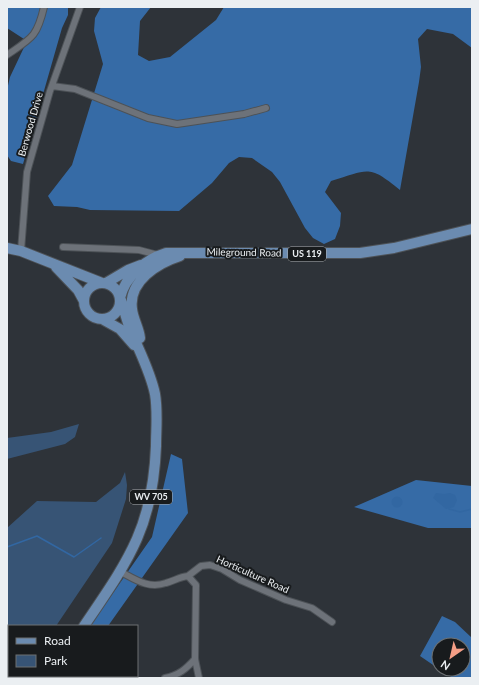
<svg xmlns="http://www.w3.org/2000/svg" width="479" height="685" viewBox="0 0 479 685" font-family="Lato,sans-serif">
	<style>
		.green { fill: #375475 }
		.forest { fill: #366ba6 }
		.water { fill: #3267a2 }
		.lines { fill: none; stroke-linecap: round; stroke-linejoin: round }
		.stream { stroke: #3267a2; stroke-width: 1.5 }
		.minor-casing { stroke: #4d5257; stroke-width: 8 }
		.primary-casing { stroke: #4d5257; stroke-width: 12 }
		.minor { stroke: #6d7279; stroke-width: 6 }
		.primary { stroke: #6b8bb0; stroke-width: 10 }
		.labels { text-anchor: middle; stroke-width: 4; stroke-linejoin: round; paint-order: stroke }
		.shield { fill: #181b1d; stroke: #acafb2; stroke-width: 1 }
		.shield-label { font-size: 9px; font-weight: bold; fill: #ebeff2 }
		.street-label { font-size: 10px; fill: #ebeff2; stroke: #181b1d }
	</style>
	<rect width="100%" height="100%" fill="#2e3339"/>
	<!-- green -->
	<path class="green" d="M79 424 75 437 65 444 7 459V438L51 432Z
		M125 472 127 485 126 499 112 543 56 626H9V676H26L24 678H7V528L37 501 96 502 120 483Z"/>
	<!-- forest -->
	<path class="forest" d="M7 7H68V15L62 28 23 164 11 161 7 155V90L10 77 27 41 7 28Z
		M101 7H151L140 21 138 55 149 61 170 57 216 20 224 7H472V48L453 34 427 29 418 39 421 67 419 82 400 190C368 164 369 170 331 181L325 192 341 213 340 226 335 239 324 244 313 238 305 228 280 182 272 172 252 158 239 157 229 163 212 183 179 211 90 210 77 207 54 206 48 196 72 165 103 64 94 31 95 18Z
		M171 454 182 459 188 513 108 626H90L152 537Z
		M416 480 472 486V528H428L354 507Z
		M442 616 455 622 472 638V678H453L439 669H463V645H439V669L420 656Z"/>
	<!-- water -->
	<path class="water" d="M436 493 444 494 450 493 455 495 457 500 454 507 446 509 433 498Z
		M391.5 502a5.5 5.5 0 1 1 11 0a5.5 5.5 0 1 1-11 0Z"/>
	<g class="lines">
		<!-- stream -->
		<path class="stream" d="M449 509 460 512 472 509
			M7 547 37 536 74 557 101 538"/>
		<defs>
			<path id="minor" d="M7 55C32 38 37 37 44 7
				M52 86 75 89 148 118 177 124 244 114 266 108
				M63 247 139 250 158 255
				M21 251 27 172 50 91 80 7
				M121 572C136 580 149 589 166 583 174 581 179 577 188 576L196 585 195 659 199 678
				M188 576 201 566 210 565 222 569 240 580 286 600 312 608 332 622
				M165 678C179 675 186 669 195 659"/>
			<path id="primary" d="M7 248 21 251 102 283
				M56 267 78 290 84 301
				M84 301a18 18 0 1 1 36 0a18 18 0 1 1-36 0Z
				M106 283 128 270 141 265
				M120 298C125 276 146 259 166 253H360L394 248 472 229
				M102 319 120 329 134 345
				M140 338C139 328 133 319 132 309 128 281 158 263 180 256
				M84 626C128 561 153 528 156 446 156 429 158 412 155 394 150 370 138 349 129 326 126 318 124 309 121 300
				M48 678 49 676"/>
		</defs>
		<!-- minor casing -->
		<use href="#minor" class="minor-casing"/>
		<!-- primary casing -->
		<use href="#primary" class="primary-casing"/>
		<!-- minor -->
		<use href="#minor" class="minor"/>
		<!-- primary -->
		<use href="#primary" class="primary"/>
	</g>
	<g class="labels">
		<!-- shield labels -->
		<g class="shield">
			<rect x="288" y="247" width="38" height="14" rx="3"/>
			<rect x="130" y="490" width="42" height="14" rx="3"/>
		</g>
		<g class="shield-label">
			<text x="307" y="257">US 119</text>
			<text x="151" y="500">WV 705</text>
		</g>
		<!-- street labels -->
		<g class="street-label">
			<text transform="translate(30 124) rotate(-74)" y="4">Berwood Drive</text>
			<text transform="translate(244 252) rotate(1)" y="4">Mileground Road</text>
			<text transform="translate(253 574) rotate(24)" y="4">Horticulture Road</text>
		</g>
	</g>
	<!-- border -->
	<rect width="479" height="685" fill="none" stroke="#ebeff2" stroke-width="16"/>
	<!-- legend -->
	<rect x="8" y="625" width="130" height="52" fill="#181b1d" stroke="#6c7072"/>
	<rect x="16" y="638" width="20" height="6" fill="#6b8bb0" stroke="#6c7072"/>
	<text x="44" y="645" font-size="12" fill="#ebeff2">Road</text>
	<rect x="16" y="655" width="20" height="12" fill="#375475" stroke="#6c7072"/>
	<text x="44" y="665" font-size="12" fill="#ebeff2">Park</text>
	<!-- north arrow -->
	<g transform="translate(451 657) rotate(214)"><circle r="19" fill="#181b1d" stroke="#6c7072"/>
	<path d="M0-3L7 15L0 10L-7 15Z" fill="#f49e86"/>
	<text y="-6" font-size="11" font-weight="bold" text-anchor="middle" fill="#ebeff2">N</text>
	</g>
</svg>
